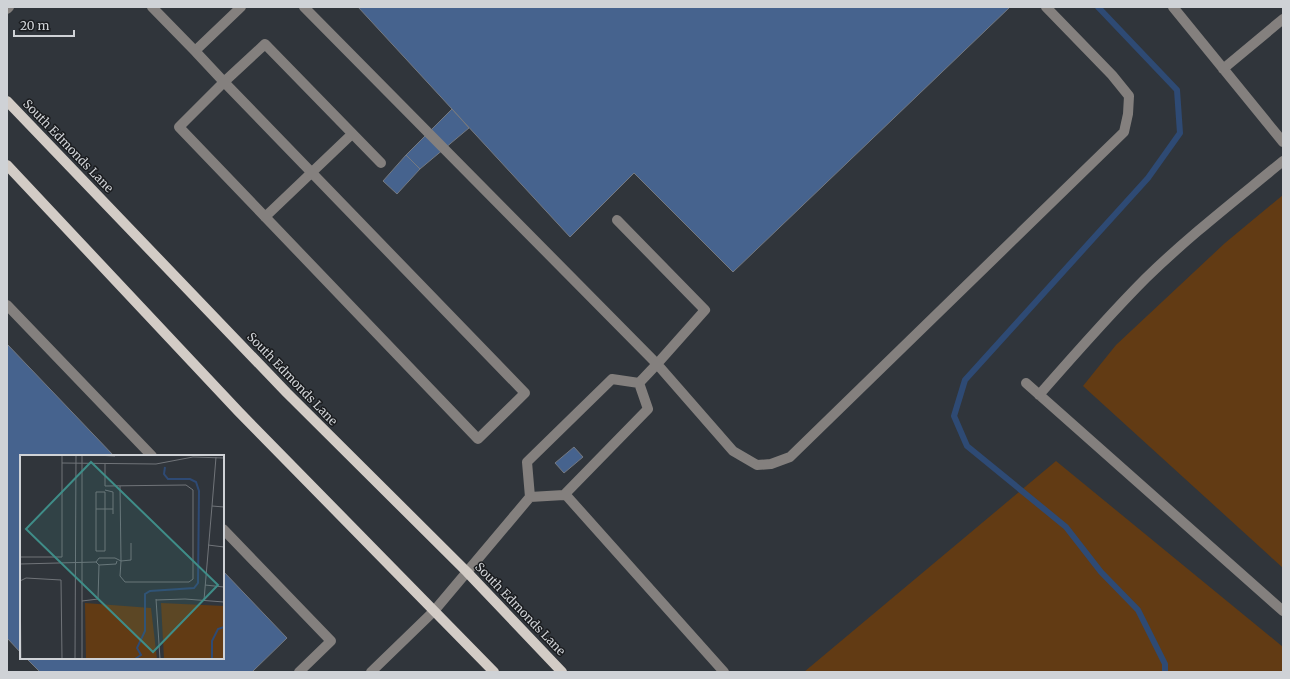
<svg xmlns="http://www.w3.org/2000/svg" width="1290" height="679" viewBox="0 0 1290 679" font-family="Merriweather,serif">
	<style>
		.green { fill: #623b14 }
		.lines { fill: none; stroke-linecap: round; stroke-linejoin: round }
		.stream { stroke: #2e4a74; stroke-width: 6 }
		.building { fill: #46638e; stroke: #747981 }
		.minor { stroke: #84807e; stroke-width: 10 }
		.major { stroke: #d3ccc6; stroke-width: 10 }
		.labels { text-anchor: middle; stroke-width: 3; stroke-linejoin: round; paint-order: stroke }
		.street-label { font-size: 12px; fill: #cfd2d6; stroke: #1a1c1f }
		.inset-river { fill: none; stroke: #2e4a74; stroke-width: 2 }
		.inset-road { fill: none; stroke: #707479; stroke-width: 1 }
		.view { fill: #3f8d88; fill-opacity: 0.15; stroke: #3f8d88; stroke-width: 2 }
		.inset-edge { fill: none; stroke: #cfd2d6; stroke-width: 2 }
	</style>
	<rect width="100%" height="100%" fill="#30353b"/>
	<!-- green -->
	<path class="green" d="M1283 195V568L1083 386 1116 345 1225 243Z
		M1056 461 1283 647V672H804Z"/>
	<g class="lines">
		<!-- stream -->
		<path class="stream" d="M1098 7 1177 90 1180 133 1148 178 965 380 954 416 967 446 1066 527 1101 572 1138 610 1165 664V672"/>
	</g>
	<!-- building -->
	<path class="building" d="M358 7H1010L733 272 634 173 570 237Z
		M452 109 469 128 420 169 406 155Z
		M406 155 420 169 397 194 383 181Z
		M7 344 114 456H21V653L7 638Z
		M574 447 583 457 564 473 555 463Z
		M223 571 287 638 252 672H40L26 658H223Z"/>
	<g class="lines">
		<!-- minor -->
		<path class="minor" d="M152 7 195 51 241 7
			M304 7 657 364 705 310 617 220
			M1173 7 1283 142
			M7 9 9 7
			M195 51 224 82 265 44 381 163
			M1223 69 1283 19
			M224 82 525 393 478 439 179 127Z
			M265 217 352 134
			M7 305 152 456
			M612 379 639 383 648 409 564 495 530 497 527 462Z
			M639 383 657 364 733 451 757 465 771 464 790 457 1124 132 1128 114 1129 96 1112 75 1046 7
			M1026 383 1283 611
			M1039 395C1074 355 1109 315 1146 278 1189 236 1237 199 1283 161
			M565 494 724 672
			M223 529 331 641 299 672
			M371 672 434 611 530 497"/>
		<!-- major -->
		<path class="major" d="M7 101 287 393 467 572 562 672
			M7 165 239 412 494 672"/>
	</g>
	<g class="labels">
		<!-- street labels -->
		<g class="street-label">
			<text transform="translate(68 146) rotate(46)" y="4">South Edmonds Lane</text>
			<text transform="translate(292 379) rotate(46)" y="4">South Edmonds Lane</text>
			<text transform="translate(520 609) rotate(46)" y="4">South Edmonds Lane</text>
		</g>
	</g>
	<!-- overview -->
	<g transform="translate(20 455)">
		<rect width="204" height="204" fill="#30353b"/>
		<path d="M65 148 131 153 137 204H66ZM141 148 204 151V204H144Z" fill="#623b14"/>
		<path class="inset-river" d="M115 204 121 200 117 193 125 176V139L130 136 174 133 178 128 179 36 176 27 170 24H148L144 19 145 12M192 204V186L198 174 204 172"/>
		<path class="inset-road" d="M75 0 95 1M196 2 192 51 204 52M42 8 136 9 173 2 204 3M85 9V31L166 30 173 35V124L169 127H105L100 121 101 106 95 103H79L76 107 79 110 96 109 97 106M100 31 101 106 111 105V88M85 35 93 37V59M76 37H85V96H76ZM76 54H93M188 90 204 92M0 102H42V0M0 109 76 107M0 126 6 123 41 125 42 204M0 126 1 204M185 130 204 132M136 144 140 204M136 145 165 144 204 147M184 145 192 51M62 146 78 144 79 110M55 204 56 0M62 204V0"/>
		<path class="view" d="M71 7 198 130 133 197 6 74Z"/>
		<rect width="204" height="204" class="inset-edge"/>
	</g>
	<!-- border -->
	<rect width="1290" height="679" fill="none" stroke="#cfd2d6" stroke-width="16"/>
	<!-- scale -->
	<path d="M14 30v6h60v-6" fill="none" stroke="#cfd2d6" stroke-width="2"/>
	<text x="20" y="30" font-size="12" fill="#cfd2d6" stroke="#1a1c1f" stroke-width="3" paint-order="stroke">20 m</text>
</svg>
